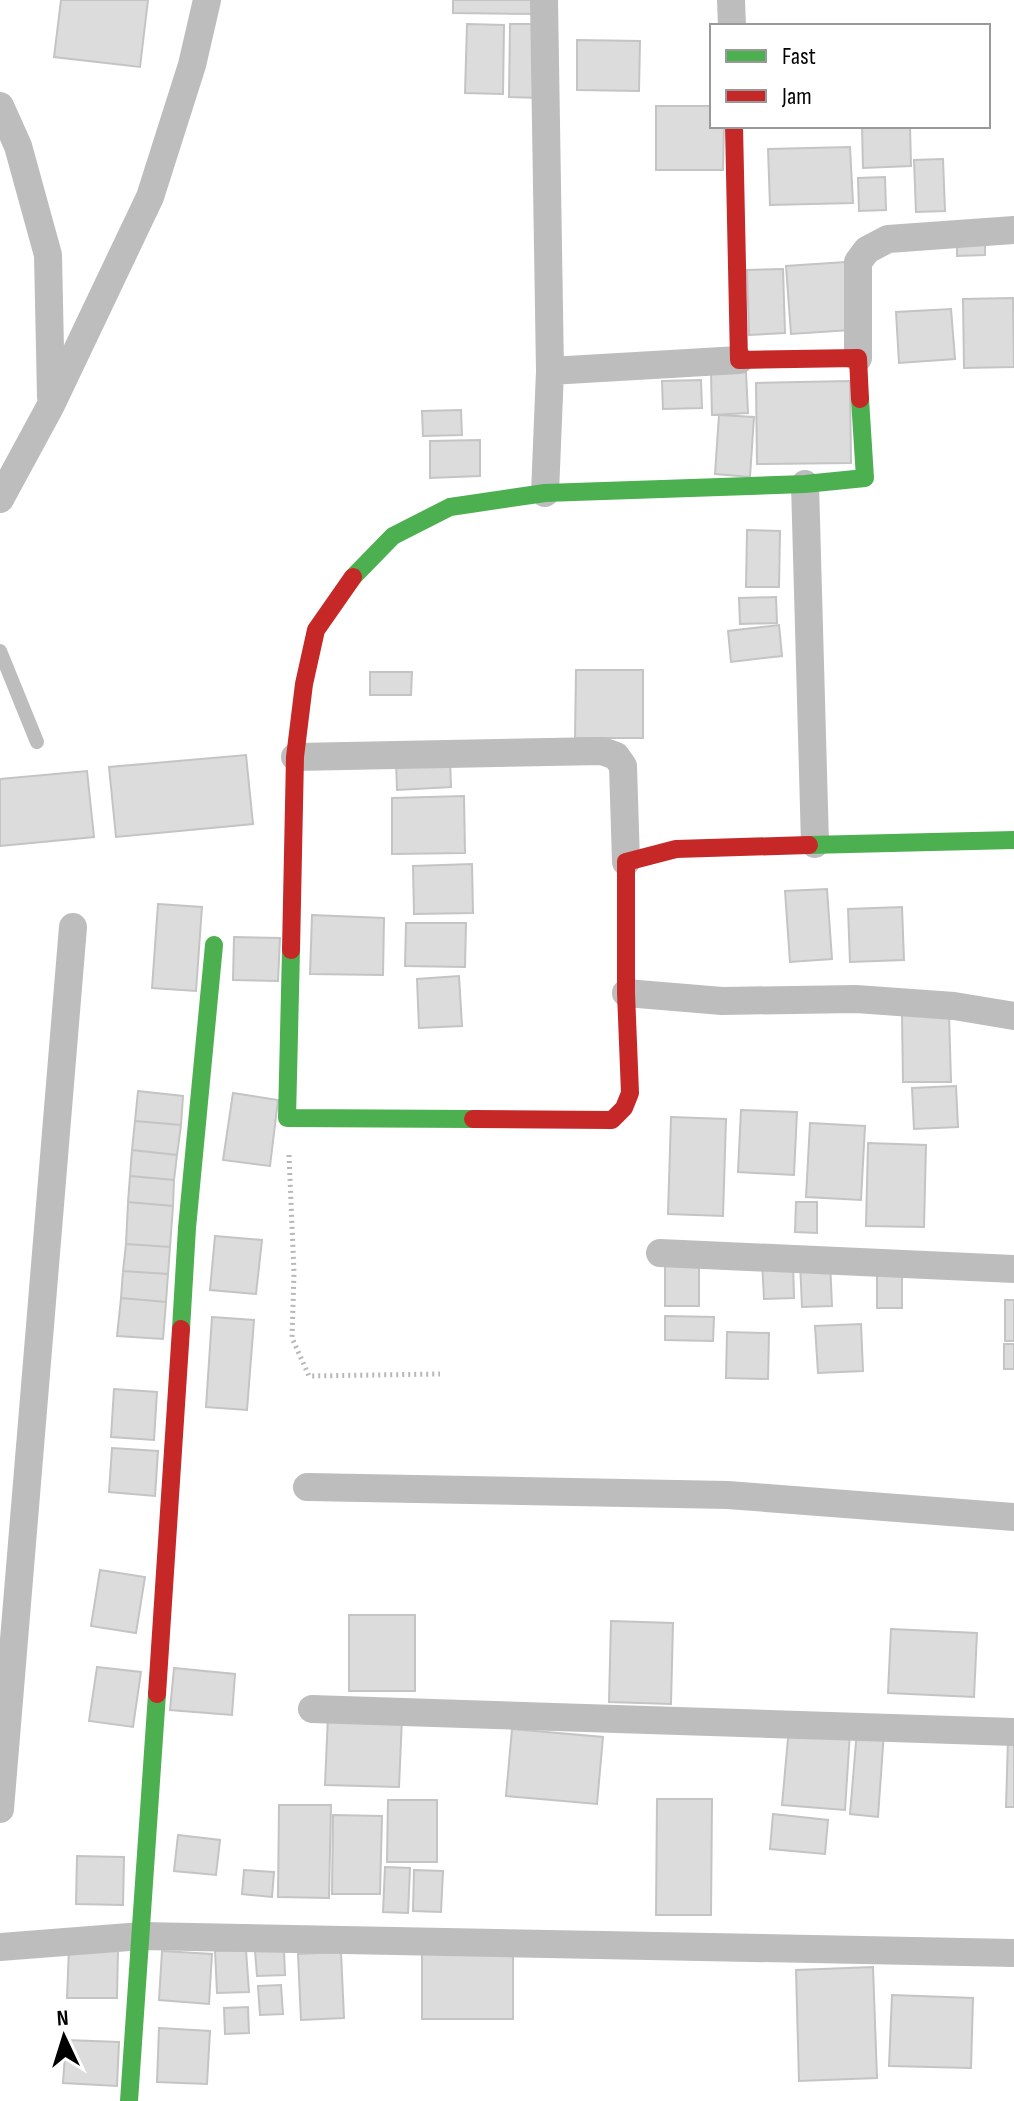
<svg xmlns="http://www.w3.org/2000/svg" width="1014" height="2101" viewBox="0 0 1014 2101" font-family="'Sofia Sans Condensed',sans-serif">
	<style>
		.building { fill: #dcdcdc; stroke: #c4c4c4; stroke-width: 2 }
		.lines { fill: none; stroke-linecap: round; stroke-linejoin: round }
		.path { stroke: #b8b8b8; stroke-width: 5; stroke-dasharray: 2 4; stroke-linecap: butt }
		.lane { stroke: #bdbdbd; stroke-width: 14 }
		.street { stroke: #bdbdbd; stroke-width: 28 }
		.fast { stroke: #4caf50; stroke-width: 18 }
		.jam { stroke: #c62828; stroke-width: 18 }
	</style>
	<rect width="100%" height="100%" fill="#fff"/>
	<!-- building -->
	<path class="building" d="M61 0H148L140 67 54 57Z
		M453 0H538V14L453 13Z
		M467 24 504 25 503 94 465 93Z
		M510 24H541L540 98 509 97Z
		M577 40 640 41 639 91 577 90Z
		M656 106H712V126H724L723 170H656Z
		M862 126H910L911 166 863 168Z
		M850 147 853 203 770 205 768 149Z
		M943 159 945 211 916 212 914 160Z
		M885 177 886 210 859 211 858 178Z
		M985 234V255L957 256V235Z
		M845 262 850 330 791 334 786 266Z
		M783 269 785 333 749 335 747 270Z
		M1013 298 1014 367 964 368 963 299Z
		M951 309 955 359 899 363 896 312Z
		M746 372 748 413 712 415 711 374Z
		M701 380 702 408 663 409 662 381Z
		M850 381 851 463 757 464 756 383Z
		M461 410 462 435 423 436 422 411Z
		M719 415 754 417 750 477 715 474Z
		M480 440V476L430 478V441Z
		M747 530 780 531 779 587H746Z
		M776 597 777 623 740 624 739 598Z
		M779 625 782 656 731 662 728 631Z
		M576 670H643V738H575Z
		M370 672H412L411 695H370Z
		M246 755 253 824 116 837 109 767Z
		M450 757 451 787 397 790 396 760Z
		M87 771 94 837 0 846V779Z
		M464 796 465 853 392 854V798Z
		M472 864 473 913 414 914 413 866Z
		M827 889 832 959 790 962 785 891Z
		M158 904 202 907 196 991 152 988Z
		M902 907 904 960 850 962 848 909Z
		M312 915 384 918 383 975 310 974Z
		M406 923H466L465 967 405 966Z
		M234 937 280 938 278 981 233 980Z
		M459 976 462 1026 419 1028 417 979Z
		M949 1013 951 1082H903L902 1015Z
		M956 1086 958 1127 914 1129 912 1088Z
		M138 1091 183 1096 181 1125 135 1121Z
		M233 1093 278 1100 270 1166 223 1160Z
		M741 1110 797 1112 794 1175 738 1172Z
		M671 1117 726 1119 723 1216 668 1214Z
		M135 1121 181 1125 177 1155 132 1150Z
		M810 1123 865 1126 861 1200 806 1197Z
		M868 1143 926 1145 924 1227 866 1226Z
		M132 1150 177 1155 174 1180 130 1176Z
		M130 1176 174 1180 173 1206 128 1202Z
		M128 1202 173 1206 170 1247 126 1244Z
		M796 1202H817V1233L795 1232Z
		M215 1236 262 1240 256 1294 210 1290Z
		M126 1244 170 1247 168 1274 123 1271Z
		M665 1257H699V1306H665Z
		M793 1260 794 1298 764 1299 762 1261Z
		M830 1261 832 1306 802 1307 800 1262Z
		M877 1267H902V1308H877Z
		M123 1271 168 1274 166 1302 121 1298Z
		M121 1298 166 1302 163 1339 117 1336Z
		M1005 1300H1014V1341H1005Z
		M665 1316 714 1317 713 1341 665 1340Z
		M212 1317 254 1320 247 1410 206 1407Z
		M861 1324 863 1371 818 1373 815 1326Z
		M727 1332 769 1333 768 1379 726 1378Z
		M1004 1344H1014V1369H1004Z
		M114 1389 157 1392 154 1440 111 1437Z
		M112 1448 158 1451 155 1496 109 1492Z
		M100 1570 145 1577 136 1633 91 1626Z
		M349 1615H415V1691H349Z
		M611 1621 673 1623 671 1704 609 1702Z
		M891 1629 977 1633 974 1697 888 1693Z
		M97 1667 141 1672 133 1727 89 1721Z
		M174 1668 235 1674 232 1715 170 1710Z
		M328 1715 402 1718 399 1787 325 1785Z
		M789 1727 850 1732 845 1810 782 1805Z
		M512 1729 603 1737 597 1804 506 1796Z
		M857 1730 884 1732 878 1817 850 1814Z
		M1008 1739 1014 1740V1807H1006Z
		M657 1799H712L711 1915H656Z
		M388 1800H437V1862H387Z
		M279 1805H331L329 1898 278 1897Z
		M773 1814 828 1820 825 1854 770 1849Z
		M333 1815 382 1816 380 1894H332Z
		M178 1835 220 1840 216 1875 174 1871Z
		M77 1856 124 1857 123 1905 76 1904Z
		M385 1867 410 1868 408 1913 383 1912Z
		M244 1870 274 1872 272 1897 242 1894Z
		M414 1870 443 1871 441 1912 413 1911Z
		M422 1947H513V2019H422Z
		M69 1948H118L117 1998H67Z
		M246 1950 249 1992 217 1993 215 1951Z
		M284 1950 285 1975 257 1976 255 1951Z
		M162 1951 212 1954 209 2004 159 2000Z
		M341 1952 344 2018 301 2020 298 1954Z
		M873 1967 877 2078 799 2081 796 1970Z
		M281 1985 283 2014 260 2015 258 1986Z
		M892 1995 973 1998 971 2068 889 2066Z
		M248 2007 249 2033 225 2034 224 2008Z
		M159 2028 210 2031 207 2084 157 2082Z
		M66 2040 119 2042 117 2086 63 2083Z"/>
	<g class="lines">
		<!-- path -->
		<path class="path" d="M289 1155 294 1272 292 1338 309 1376 440 1374"/>
		<!-- lane -->
		<path class="lane" d="M0 651 37 742"/>
		<!-- street -->
		<path class="street" d="M544 0 550 371 545 493
			M731 0 732 26
			M0 106 18 146 48 255 51 397
			M858 358V262L867 250 888 239 1014 230
			M550 371 739 360
			M805 484 815 844
			M0 499 51 405 150 197 192 65 207 0
			M295 757 602 751 616 756 623 766 626 862
			M626 993 722 1001 856 999 954 1006 1014 1016
			M660 1253 1014 1269
			M307 1487 728 1495 1014 1517
			M312 1709 1014 1732
			M0 1809 73 927
			M0 1947 142 1936 1014 1953"/>
		<!-- fast -->
		<path class="fast" d="M353 577 393 536 450 507 545 493 805 484 865 478 860 399
			M809 845 1014 840
			M291 950 287 1118 473 1119
			M181 1329 187 1228 214 945
			M129 2101 157 1694"/>
		<!-- jam -->
		<path class="jam" d="M734 126 739 360 858 358 860 399
			M291 950 295 757 304 684 316 630 353 577
			M473 1119 612 1120 624 1108 630 1093 626 993V862L676 849 809 845
			M157 1694 181 1329"/>
	</g>
	<!-- legend -->
	<rect x="710" y="24" width="280" height="104" fill="#ffffff" stroke="#999999" stroke-width="2"/>
	<rect x="726" y="50" width="40" height="12" fill="#4caf50" stroke="#999999" stroke-width="2"/>
	<text x="782" y="64" font-size="24" fill="#000000">Fast</text>
	<rect x="726" y="90" width="40" height="12" fill="#c62828" stroke="#999999" stroke-width="2"/>
	<text x="782" y="104" font-size="24" fill="#000000">Jam</text>
	<!-- north arrow -->
	<g transform="translate(64 2037) rotate(356)" stroke="#ffffff" stroke-width="6" paint-order="stroke">
	<path d="M0-6L14 30L0 20L-14 30Z" fill="#000000"/>
	<text y="-12" font-size="22" font-weight="bold" text-anchor="middle" fill="#000000">N</text>
	</g>
</svg>
